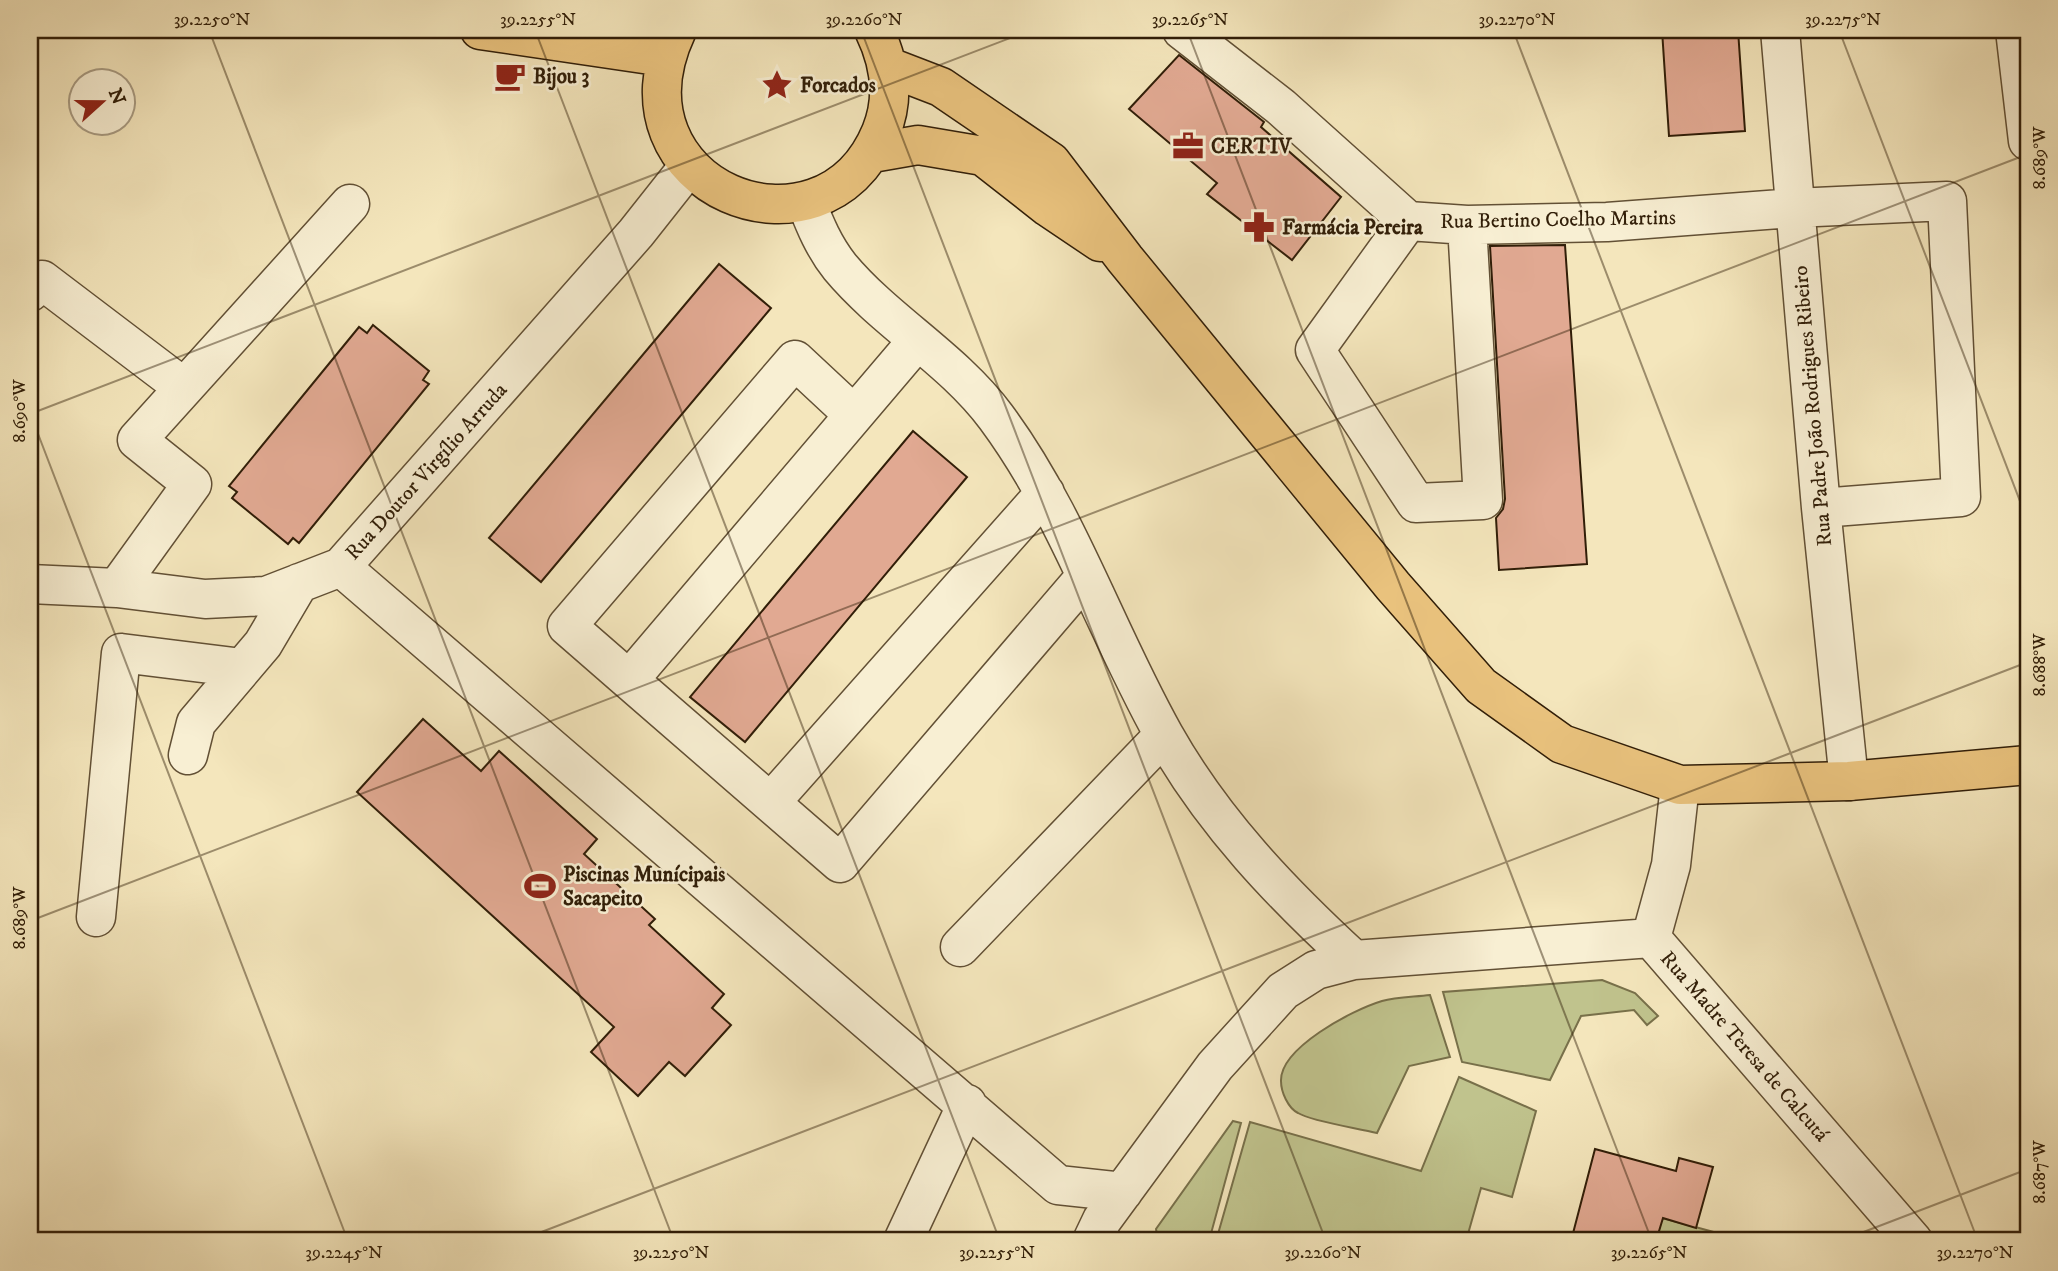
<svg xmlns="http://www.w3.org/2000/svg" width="2058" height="1271" viewBox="0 0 2058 1271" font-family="'IM FELL DW Pica',serif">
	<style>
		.green { fill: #c0c38d; stroke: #78704a; stroke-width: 2 }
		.building { fill: #e1a992; stroke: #311e08; stroke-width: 2 }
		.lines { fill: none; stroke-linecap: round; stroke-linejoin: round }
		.minor-casing { stroke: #625035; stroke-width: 41 }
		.major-casing { stroke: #311e08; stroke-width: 41 }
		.minor { stroke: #f8efd3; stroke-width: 38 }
		.major { stroke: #eac37e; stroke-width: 38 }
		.ticks { fill: none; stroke: #311e08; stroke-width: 2; stroke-opacity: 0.45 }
		.labels { text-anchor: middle; stroke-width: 5; stroke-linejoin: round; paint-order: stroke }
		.poi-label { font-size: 21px; font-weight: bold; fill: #311e08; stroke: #f8efd3; text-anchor: start }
		.street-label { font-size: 21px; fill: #311e08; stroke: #f8efd3 }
		.neatline { fill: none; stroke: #311e08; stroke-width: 2.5 }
		.ticks-label { font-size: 18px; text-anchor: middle; fill: #311e08 }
	</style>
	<rect width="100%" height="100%" fill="#f4e6bc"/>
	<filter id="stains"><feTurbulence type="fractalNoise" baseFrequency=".00286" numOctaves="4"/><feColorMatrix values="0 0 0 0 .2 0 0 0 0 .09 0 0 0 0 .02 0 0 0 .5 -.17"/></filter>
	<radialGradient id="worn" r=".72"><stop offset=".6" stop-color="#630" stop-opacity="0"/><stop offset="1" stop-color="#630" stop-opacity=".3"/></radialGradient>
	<!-- green -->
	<path class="green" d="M1602 980 1635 993 1658 1016 1647 1025 1634 1010 1581 1016 1550 1080 1462 1062 1443 992Z
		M1430 995 1450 1057 1409 1066 1377 1133C1358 1128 1313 1122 1298 1113 1288 1108 1281 1092 1281 1081 1280 1048 1352 1010 1382 1001 1396 997 1414 997 1430 995Z
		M1459 1077 1536 1111 1512 1197 1481 1188 1466 1241H1216L1250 1122 1421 1171Z
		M1233 1121 1241 1123 1209 1241 1157 1235 1156 1229Z
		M1662 1218 1747 1241H1656Z"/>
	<!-- building -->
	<path class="building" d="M1662 30H1738L1745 131 1669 136Z
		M1179 55 1264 122 1261 127 1341 197 1292 260 1207 194 1217 183 1129 109Z
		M1565 245 1587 564 1499 570 1496 518 1503 509 1505 499 1490 246Z
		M719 264 771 308 541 582 489 538Z
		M373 325 429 371 423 380 429 384 299 543 293 538 288 544 232 498 237 492 229 486 359 327 367 333Z
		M913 431 967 477 745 742 690 697Z
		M423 719 481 771 499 751 597 839 584 854 655 919 649 925 724 994 712 1008 731 1025 685 1076 669 1062 638 1096 591 1052 614 1027 357 792Z
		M1595 1149 1676 1171 1679 1158 1713 1167 1696 1228 1663 1218 1656 1241H1571Z"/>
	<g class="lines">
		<defs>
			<path id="minor" d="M1182 30 1281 107 1408 221 1467 225 1607 222 1794 208 1947 201 1961 497 1821 508
				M1780 30 1821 508 1849 781
				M2015 30 2028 141
				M806 202C815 225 824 247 840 267 886 322 953 359 996 417 1068 514 1105 630 1164 735 1213 822 1281 893 1354 960
				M1408 221 1315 350 1416 503 1483 500 1467 225
				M30 292 42 280 183 387
				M917 341 629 680 840 863 1086 576
				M341 567 1058 1185 1123 1192
				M30 584 117 588 205 599 266 596 341 567 636 233 689 166
				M117 588 192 484 137 440 350 204
				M629 680 567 626 795 360 854 415
				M188 755 196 723 263 644 299 583
				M1680 785 1671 865 1651 938 1913 1241
				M771 802 1045 493
				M96 917 121 653 242 668
				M960 947 1164 735
				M903 1241 967 1104
				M1092 1241 1102 1220 1215 1066 1283 991 1316 970 1354 960 1651 938"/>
			<path id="major" d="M480 30 664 57
				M677 30C603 188 822 274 881 132 895 98 890 63 874 30
				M889 67 941 87 1051 162 1125 259 1393 586 1481 686 1562 744 1680 785 1849 781 2028 765
				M872 153 918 145 983 156 1048 207 1100 242"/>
		</defs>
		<!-- minor casing -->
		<use href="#minor" class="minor-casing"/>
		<!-- major casing -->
		<use href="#major" class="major-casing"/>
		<!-- minor -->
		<use href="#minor" class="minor"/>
		<!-- major -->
		<use href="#major" class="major"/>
	</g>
	<!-- ticks -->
	<path class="ticks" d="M209 30 674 1241M535 30 1000 1241M861 30 1326 1241M1187 30 1652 1241M1513 30 1978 1241M1839 30 2028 522M30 413 348 1241M30 414 1031 30M30 921 2028 154M518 1241 2028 662M1840 1241 2028 1169"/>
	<!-- icons -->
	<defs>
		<symbol id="cafe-bare" viewBox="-9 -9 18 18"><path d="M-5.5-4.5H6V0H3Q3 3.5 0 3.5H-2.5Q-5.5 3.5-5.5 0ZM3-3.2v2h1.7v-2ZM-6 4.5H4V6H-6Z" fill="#8f2418" stroke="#f8efd3" stroke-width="2.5" paint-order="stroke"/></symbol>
		<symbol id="sight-bare" viewBox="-9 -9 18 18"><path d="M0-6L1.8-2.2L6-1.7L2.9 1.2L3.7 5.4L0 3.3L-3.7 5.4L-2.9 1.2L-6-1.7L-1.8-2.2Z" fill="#8f2418" stroke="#f8efd3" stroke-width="2.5" paint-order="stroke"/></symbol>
		<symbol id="office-bare" viewBox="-9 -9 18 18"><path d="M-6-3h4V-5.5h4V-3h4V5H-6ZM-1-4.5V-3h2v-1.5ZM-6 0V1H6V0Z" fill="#8f2418" stroke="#f8efd3" stroke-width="2.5" paint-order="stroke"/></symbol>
		<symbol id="pharmacy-bare" viewBox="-9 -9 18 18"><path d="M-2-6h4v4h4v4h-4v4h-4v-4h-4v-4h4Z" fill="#8f2418" stroke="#f8efd3" stroke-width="2.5" paint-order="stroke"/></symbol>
		<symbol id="stadium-bare" viewBox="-9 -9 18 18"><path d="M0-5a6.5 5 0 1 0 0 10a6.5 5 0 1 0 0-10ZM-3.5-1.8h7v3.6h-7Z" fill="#8f2418" stroke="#f8efd3" stroke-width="2.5" paint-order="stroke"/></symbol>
	</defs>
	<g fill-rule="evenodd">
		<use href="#cafe-bare" x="488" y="54" width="44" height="44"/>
		<use href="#sight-bare" x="755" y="63" width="44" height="44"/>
		<use href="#office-bare" x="1166" y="124" width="44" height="44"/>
		<use href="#pharmacy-bare" x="1237" y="205" width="44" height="44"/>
		<use href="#stadium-bare" x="518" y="864" width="44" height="44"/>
	</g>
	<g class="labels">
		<!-- poi labels -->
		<g class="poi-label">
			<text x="533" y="83">Bijou 3</text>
			<text x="800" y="92">Forcados</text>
			<text x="1211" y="153">CERTIV</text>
			<text x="1282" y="234">Farmácia Pereira</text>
			<text x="563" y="881">Piscinas Munícipais<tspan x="563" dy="24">Sacapeito</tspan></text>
		</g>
		<!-- street labels -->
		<g class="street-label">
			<text transform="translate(1558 219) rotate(-1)" y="7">Rua Bertino Coelho Martins</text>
			<text transform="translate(1812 406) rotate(-95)" y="7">Rua Padre João Rodrigues Ribeiro</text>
			<text transform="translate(426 471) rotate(-48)" y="7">Rua Doutor Virgílio Arruda</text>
			<text transform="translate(1745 1046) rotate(49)" y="7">Rua Madre Teresa de Calcutá</text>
		</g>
	</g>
	<!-- margin -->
	<rect width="2058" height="1271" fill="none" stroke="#f4e6bc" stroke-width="77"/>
	<!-- north arrow -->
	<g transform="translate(102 102) rotate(69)"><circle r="33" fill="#f8efd3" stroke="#a89b82" stroke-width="2"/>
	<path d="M0-5L12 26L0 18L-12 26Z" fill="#8f2418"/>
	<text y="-10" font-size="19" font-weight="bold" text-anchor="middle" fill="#311e08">N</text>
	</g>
	<rect x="38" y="38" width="1982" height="1194" class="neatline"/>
	<g class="ticks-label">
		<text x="212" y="25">39.2250°N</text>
		<text x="538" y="25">39.2255°N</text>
		<text x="864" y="25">39.2260°N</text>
		<text x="1190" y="25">39.2265°N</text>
		<text x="1517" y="25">39.2270°N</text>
		<text x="1843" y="25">39.2275°N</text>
		<text transform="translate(2039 158) rotate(-90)" y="6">8.689°W</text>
		<text transform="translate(19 411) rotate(-90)" y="6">8.690°W</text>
		<text transform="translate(2039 665) rotate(-90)" y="6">8.688°W</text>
		<text transform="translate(19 918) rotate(-90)" y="6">8.689°W</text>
		<text transform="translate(2039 1172) rotate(-90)" y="6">8.687°W</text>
		<text x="344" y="1258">39.2245°N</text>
		<text x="671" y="1258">39.2250°N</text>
		<text x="997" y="1258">39.2255°N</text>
		<text x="1323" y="1258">39.2260°N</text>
		<text x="1649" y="1258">39.2265°N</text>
		<text x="1975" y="1258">39.2270°N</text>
	</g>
	<rect width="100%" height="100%" filter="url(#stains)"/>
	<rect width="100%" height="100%" fill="url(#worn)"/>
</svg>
